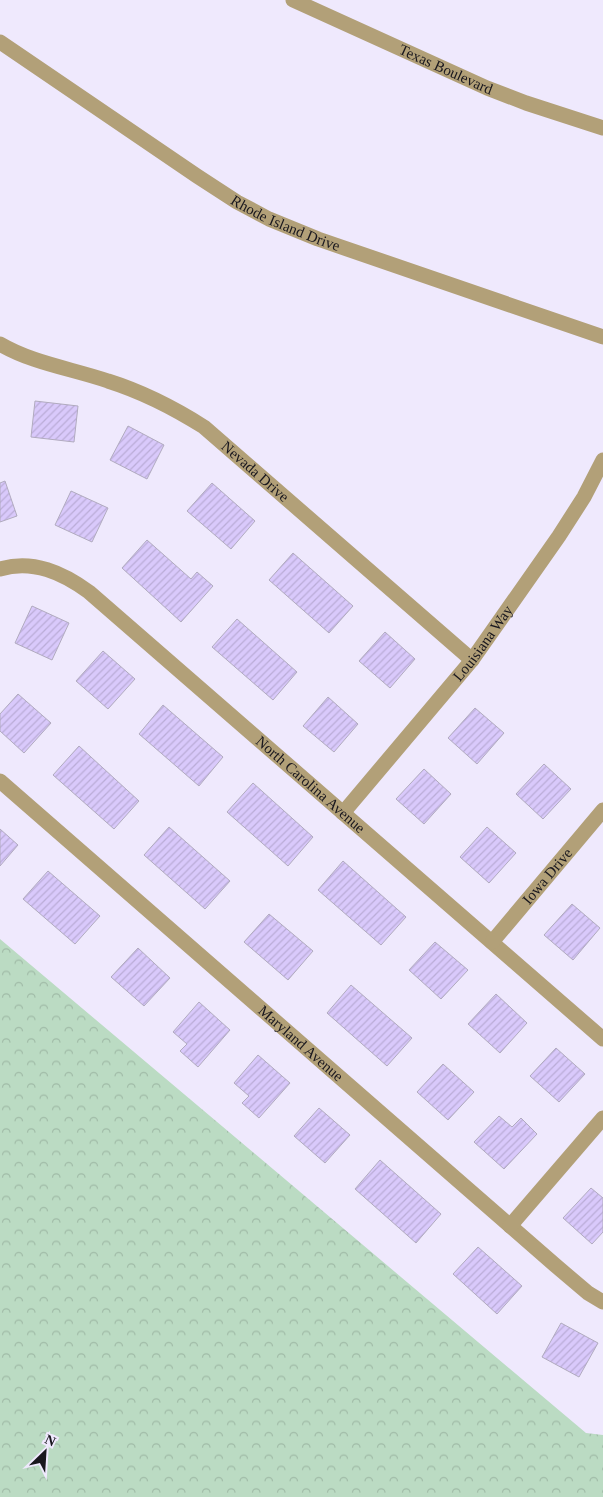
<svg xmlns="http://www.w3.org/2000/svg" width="603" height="1497" viewBox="0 0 603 1497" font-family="Georgia,serif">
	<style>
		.forest { fill: url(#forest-crowns) }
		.building { fill: url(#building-hatch); stroke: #b1abbf }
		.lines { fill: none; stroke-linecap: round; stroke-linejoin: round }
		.minor { stroke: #b2a078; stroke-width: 15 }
		.labels { text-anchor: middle; stroke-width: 4; stroke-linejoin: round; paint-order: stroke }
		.street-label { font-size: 15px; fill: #19171e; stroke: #efe9fd }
	</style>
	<defs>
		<pattern id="forest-crowns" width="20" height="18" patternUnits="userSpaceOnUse" patternTransform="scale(1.25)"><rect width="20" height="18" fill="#bbdbc3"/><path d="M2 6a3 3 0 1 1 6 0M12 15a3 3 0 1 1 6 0" fill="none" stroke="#a0bba7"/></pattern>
		<pattern id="building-hatch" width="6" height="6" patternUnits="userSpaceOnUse" patternTransform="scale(1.25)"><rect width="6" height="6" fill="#d9c9fb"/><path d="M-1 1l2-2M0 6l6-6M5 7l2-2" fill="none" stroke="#baacd7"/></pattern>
	</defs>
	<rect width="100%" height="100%" fill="#efe9fd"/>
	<!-- forest -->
	<path class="forest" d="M0 939 586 1433 603 1435V1497H0Z"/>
	<!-- building -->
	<path class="building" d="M35 401 78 406 74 442 31 437Z
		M128 426 164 445 147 479 110 460Z
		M5 481 17 516 0 522V483Z
		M212 483 255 521 231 549 187 511Z
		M71 491 108 508 92 542 55 525Z
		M147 540 191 579 197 572 213 586 181 622 122 568Z
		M293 553 353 606 329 633 269 580Z
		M32 606 69 623 52 660 15 643Z
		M237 619 297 672 273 700 212 647Z
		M385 632 415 659 390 688 359 661Z
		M103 651 135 679 108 709 76 681Z
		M18 694 51 723 24 753 0 731V714Z
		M328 697 358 724 334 752 303 726Z
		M163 705 223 757 199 786 139 734Z
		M475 708 504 733 477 764 448 738Z
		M79 746 139 801 114 829 53 775Z
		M544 764 571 789 543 819 516 794Z
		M424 769 451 794 424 824 396 799Z
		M253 783 313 837 288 866 227 812Z
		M169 827 230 881 205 909 144 855Z
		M487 827 516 853 489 883 460 857Z
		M0 829 18 845 0 866Z
		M343 861 406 917 381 945 318 890Z
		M48 871 100 916 75 944 23 899Z
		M572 904 600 928 573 960 544 935Z
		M269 914 313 951 288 980 244 942Z
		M435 942 468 970 441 999 409 970Z
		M138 948 170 978 144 1006 111 977Z
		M351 985 412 1038 387 1066 327 1013Z
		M496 994 527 1023 500 1053 468 1024Z
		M199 1002 230 1030 198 1067 180 1051 187 1044 173 1032Z
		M556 1048 585 1074 559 1102 530 1076Z
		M258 1055 290 1083 259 1118 242 1103 249 1096 234 1083Z
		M443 1064 474 1092 448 1120 417 1092Z
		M319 1108 350 1135 325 1163 294 1136Z
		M499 1116 512 1127 521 1118 537 1134 504 1169 474 1142Z
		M380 1160 441 1214 416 1243 355 1189Z
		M591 1188 603 1198V1232L592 1244 563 1218Z
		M478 1247 522 1286 497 1314 453 1274Z
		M561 1323 598 1343 579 1377 542 1357Z"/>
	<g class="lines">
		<!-- minor -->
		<g class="minor">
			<path id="s1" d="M293 0 487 88 526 103 603 128"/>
			<path id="s2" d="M0 42 197 176 237 202 269 219 318 239 603 337"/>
			<path id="s3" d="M0 344C32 363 73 369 108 381 143 392 174 408 204 427L472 660"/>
			<path id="s4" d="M0 569C33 559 63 573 89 592L603 1039"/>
			<path id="s5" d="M0 781 555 1265 588 1293 603 1302"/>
			<path id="s6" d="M343 813 472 660 559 536 584 497 603 460"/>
			<path id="s7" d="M492 942 603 810"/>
			<path d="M510 1226 603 1118"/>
		</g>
	</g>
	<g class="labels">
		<!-- street labels -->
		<g class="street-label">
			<text dy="5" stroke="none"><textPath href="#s1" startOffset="168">Texas Boulevard</textPath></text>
			<text dy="5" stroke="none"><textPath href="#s2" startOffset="339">Rhode Island Drive</textPath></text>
			<text dy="5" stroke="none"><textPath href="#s3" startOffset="289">Nevada Drive</textPath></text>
			<text dy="5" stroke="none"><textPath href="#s6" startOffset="220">Louisiana Way</textPath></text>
			<text dy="5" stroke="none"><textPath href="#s4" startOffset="389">North Carolina Avenue</textPath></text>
			<text dy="5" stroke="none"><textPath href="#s7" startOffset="86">Iowa Drive</textPath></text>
			<text dy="5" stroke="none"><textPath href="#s5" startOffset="399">Maryland Avenue</textPath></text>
		</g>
	</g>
	<!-- north arrow -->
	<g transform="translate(45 1452) rotate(25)" stroke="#efe9fd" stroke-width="4" paint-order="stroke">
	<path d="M0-4L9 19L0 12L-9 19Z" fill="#19171e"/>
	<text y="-8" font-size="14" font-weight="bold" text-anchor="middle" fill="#19171e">N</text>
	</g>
</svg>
